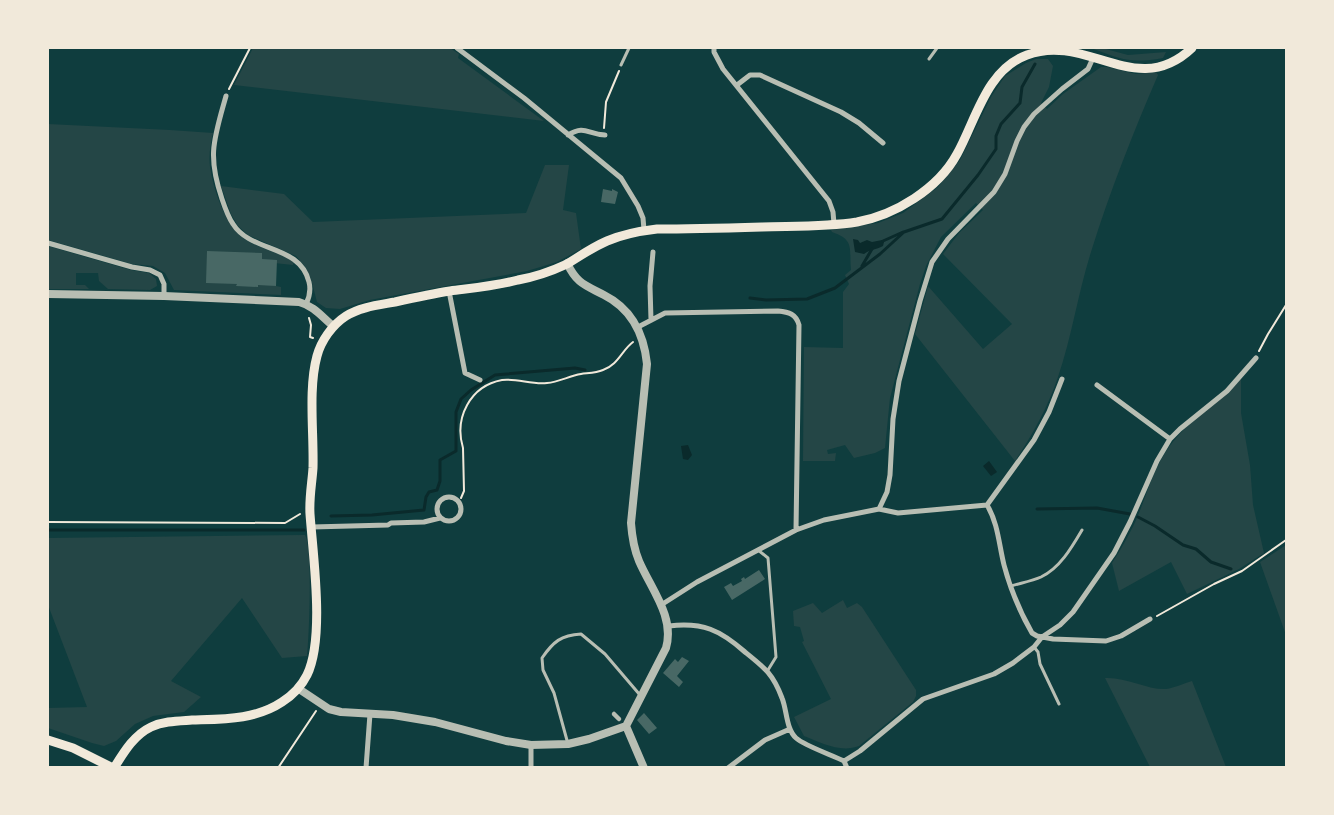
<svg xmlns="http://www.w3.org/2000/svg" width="1334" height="815" viewBox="0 0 1334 815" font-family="'DM Sans',sans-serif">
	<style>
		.green { fill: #244646 }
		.water { fill: #0a2a2b }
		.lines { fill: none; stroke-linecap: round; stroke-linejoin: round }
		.stream { stroke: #0a2a2b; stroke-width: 3 }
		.building { fill: #486865 }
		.path { stroke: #f1e9da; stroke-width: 2 }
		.service { stroke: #b8beb3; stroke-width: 3 }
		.pedestrian { stroke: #b8beb3; stroke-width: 4.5 }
		.minor { stroke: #b8beb3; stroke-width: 5 }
		.tertiary { stroke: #b8beb3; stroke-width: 8 }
		.secondary { stroke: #f1e9da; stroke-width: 9 }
	</style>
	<rect width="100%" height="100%" fill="#0f3d3e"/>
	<!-- green -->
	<path class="green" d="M253 48H450L459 54 458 58 544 121 234 85Z
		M1091 48H1102L1128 55 1166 52 1163 58C1130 64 1121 59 1091 48Z
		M1036 59H1048L1053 66 1049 87 1041 103 1047 109 1063 94 1101 67H1107L1136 74 1156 72 1158 75C1133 133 1110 191 1091 252 1078 293 1072 336 1058 377 1048 407 1033 434 1015 461L915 334 928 286 983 349 1012 324 943 254 959 233 983 210 976 203 941 237 926 266 920 284 890 398 885 448 875 453 854 458 845 445 827 450 828 454 836 453 835 461H803L804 347 843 348V292L849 284 845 275 851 270C849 248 855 240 832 232L831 230 878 223 903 213 938 187 960 160 991 97 1005 76 1026 63Z
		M48 124 170 130 213 133C210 146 208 159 211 172 214 191 226 225 242 237 257 249 278 251 294 262L293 265 274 263 271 285 281 287V295L174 290 165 273 153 266 132 264 48 240Z
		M545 165H569L563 210 576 213 581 249 557 262 527 271 370 300 340 309 326 308 317 302 311 279 306 268 296 256 248 235 238 226 231 214 221 186 284 194 313 222 526 213Z
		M48 246 131 270 149 273 156 279 157 286 150 290 108 289 99 281 98 273H76V285H85L89 289H48Z
		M1241 379V413L1250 465 1253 505 1264 553 1239 569 1187 594 1171 562 1119 591 1112 563C1122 548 1132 530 1139 513 1147 493 1153 472 1165 453 1184 423 1216 404 1241 379Z
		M305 535C313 547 309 638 307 656L282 658 242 598 171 681 201 697 184 712 153 716 135 724 116 741 104 746 92 743 48 728V708L87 707 48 605V538Z
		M1286 545V635L1260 562Z
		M843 600 847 608 857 603 862 607 916 690V696L913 702 859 746C840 753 822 743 804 736L794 717 831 699 802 642 804 641 800 627 794 626 793 611 813 603 822 613Z
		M1105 678C1126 677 1148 690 1166 689 1175 688 1184 683 1192 681L1226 767H1150Z"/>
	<!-- water -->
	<path class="water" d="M853 239 858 240 860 243 867 240 872 242 882 240 884 242 883 246C876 250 870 249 864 254L855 252Z
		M688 445 692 455 688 460 683 459 681 446Z
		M989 461 997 472 991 476 983 466Z"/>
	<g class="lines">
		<!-- stream -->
		<path class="stream" d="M883 241 903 232
			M862 266 872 249
			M750 298 766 300 807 299 835 288 880 254 904 232 942 219 978 175 996 149V136L1001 124 1020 103 1022 87 1035 64
			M1037 509 1097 508 1130 514
			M331 516 372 515 424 510 426 497 429 492 437 490 440 481V460L456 451V412L461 399 471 390 495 375 575 368 585 370
			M1138 517 1155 526 1183 545 1196 549 1211 562 1231 569
			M48 530H304"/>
	</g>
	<!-- building -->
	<path class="building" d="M603 189 612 191V189L618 192 615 204 601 202Z
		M207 251 262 253V259L277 260 276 286 258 285V287L236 286 237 284 206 283Z
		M759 570 765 579 732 600 724 587 731 583 733 586 742 581 741 579 744 577 745 579Z
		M682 657 689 661 677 676 683 682 679 687 663 673 675 659 678 662Z
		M644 713 657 728 649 734 637 720Z"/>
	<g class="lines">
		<!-- path -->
		<path class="path" d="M229 89 250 48
			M604 128 606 102 619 71
			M309 318 311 325 310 337 313 338
			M1259 351 1268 334 1286 305
			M461 498 464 491 463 448C454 418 470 386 502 380 517 378 532 385 547 383 559 382 569 376 581 374 588 373 596 373 603 370 618 365 622 350 633 342
			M48 522 285 523 300 514
			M1157 616 1214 584 1242 571 1286 540
			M278 768 316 711"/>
		<!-- service -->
		<path class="service" d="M929 59 937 48
			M621 65 629 48
			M758 550 768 558 776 657 768 670
			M1011 586C1021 583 1032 581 1041 577 1060 568 1072 547 1082 530
			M1034 647 1038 652 1040 664 1059 704
			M568 744 554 693 543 670 542 658C553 642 561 635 581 634L605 654 640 695"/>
		<!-- pedestrian -->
		<path class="pedestrian" d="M614 714 619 719"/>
		<!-- minor -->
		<path class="minor" d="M457 48 524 98 621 178 638 206 643 218 644 230
			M714 48V52L723 69 829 201 833 212 834 224
			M737 85 750 75H760L841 112 859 123 883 143
			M226 96C214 139 207 155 222 199 225 208 228 217 233 224 251 253 300 244 309 282 311 290 310 296 306 304
			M568 135C585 125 587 134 605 135
			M48 243 132 267 150 270 160 275 164 284V296
			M449 291 465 373 480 380
			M651 320 650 286 653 252
			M638 327 665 313 778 311C789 312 796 314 799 325L796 530
			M1097 385 1170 439
			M437 509a12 12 0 1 1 24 0a12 12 0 1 1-24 0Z
			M987 505 1034 440 1049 412 1062 379
			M879 509 887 492 890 475 893 419 899 381 920 301 932 262 948 239 994 192 1005 174 1017 141 1024 127 1034 114 1062 89 1088 69 1093 58
			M312 527 388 525 391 523 424 522 440 518
			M661 605 697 582 758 550 796 530 824 520 879 509 898 513 987 505C998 523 999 545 1004 565 1010 588 1020 612 1032 633L1037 636 1053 639 1106 641 1121 636 1150 619
			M669 626C703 622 720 630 745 652 765 668 773 674 782 698 787 710 786 729 796 738 805 746 832 755 844 761L847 768
			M531 745V768
			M844 761 860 751 923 699 994 674 1013 663 1034 647 1042 637 1060 625 1073 612 1114 553 1130 522 1157 461 1170 439 1180 429 1227 391 1256 358
			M366 768 370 714
			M728 768 765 740 790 729"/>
		<!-- tertiary -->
		<path class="tertiary" d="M567 263C577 284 585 285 604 295 632 309 644 335 647 364L631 523C632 537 634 549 639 561 651 589 675 617 666 648L626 726 644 768
			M48 294 164 296 299 302C314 306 322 317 333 326
			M299 689 329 709 341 712 393 715 435 722 506 741 531 745 568 744 589 739 626 726"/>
		<!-- secondary -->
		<path class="secondary" d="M48 740 73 748 113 768
			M114 768C124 752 134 735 151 727 164 721 178 721 192 720 223 719 255 720 282 702 293 695 301 687 307 675 325 638 313 556 310 514 309 498 312 483 313 468 314 433 308 389 317 356 321 341 332 325 346 316 360 307 379 305 395 302 413 298 431 294 450 291 473 288 496 286 518 280 535 277 552 271 567 264 580 256 593 247 607 241 623 234 640 231 657 229 692 229 727 228 762 227 794 226 826 227 857 222 895 215 938 189 957 154 976 120 986 70 1027 55 1087 32 1136 101 1192 48"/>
	</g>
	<!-- border -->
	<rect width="1334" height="815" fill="none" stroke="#f1e9da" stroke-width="98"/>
</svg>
